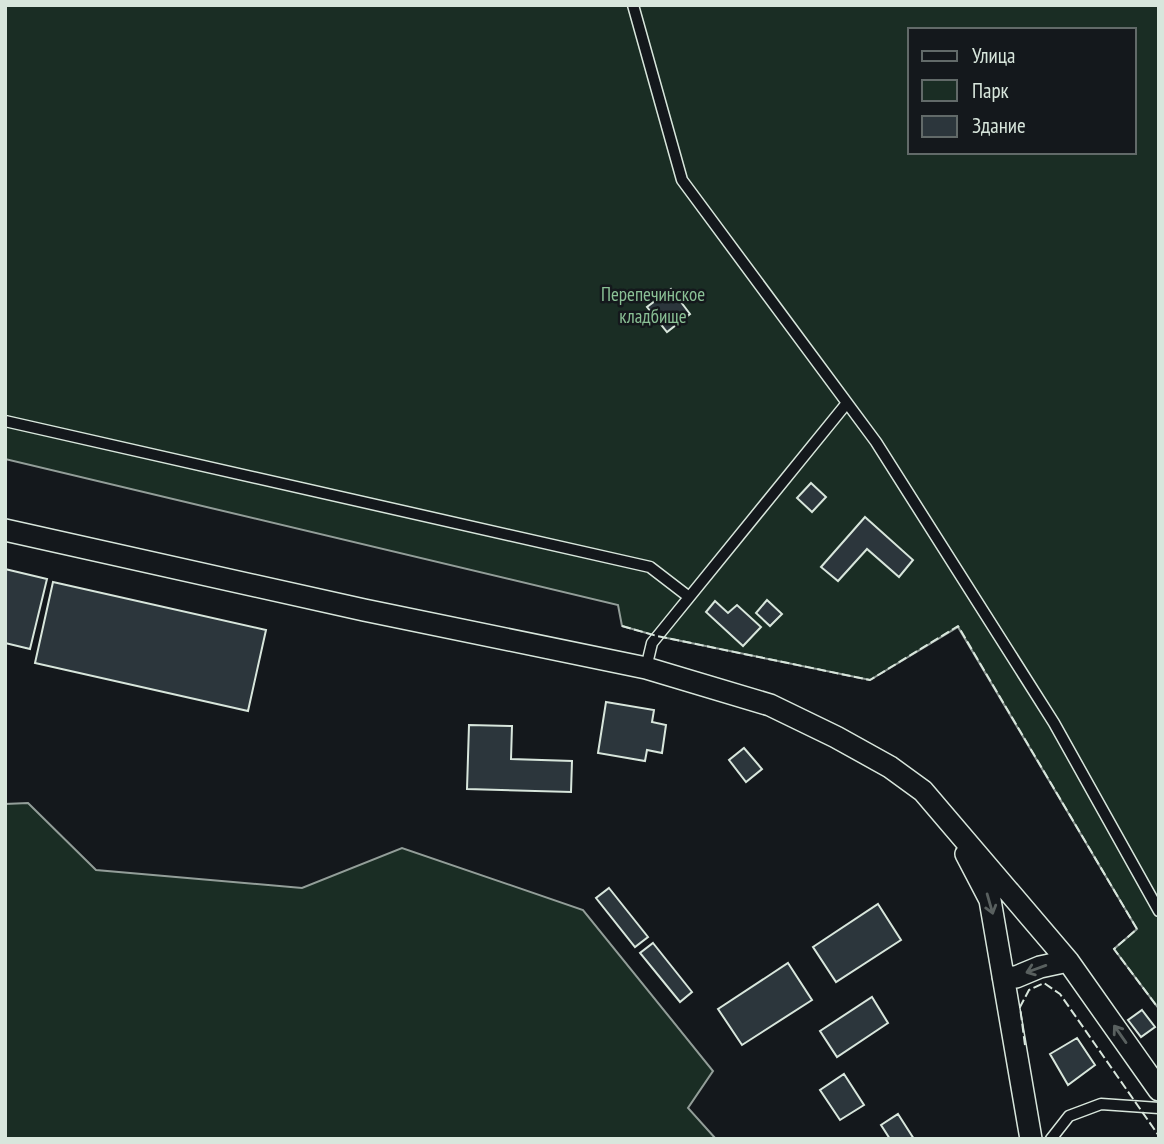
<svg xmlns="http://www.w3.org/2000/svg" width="1164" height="1144" viewBox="0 0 1164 1144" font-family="'PT Sans Narrow',sans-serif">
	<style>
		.green { fill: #1a2d24; stroke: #939e99; stroke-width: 2; fill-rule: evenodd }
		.building { fill: #2c363c; stroke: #d8e6dc; stroke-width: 2 }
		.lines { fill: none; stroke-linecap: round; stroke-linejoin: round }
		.service-casing { stroke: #d8e6dc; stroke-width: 13 }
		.minor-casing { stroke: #d8e6dc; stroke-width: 24 }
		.service { stroke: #14181c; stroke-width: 10 }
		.minor { stroke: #14181c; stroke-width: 21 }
		.fence { stroke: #d8e6dc; stroke-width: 2; stroke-dasharray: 9 3.5; stroke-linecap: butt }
		.oneway { stroke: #59605f }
		.labels { text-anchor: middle; stroke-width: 5; stroke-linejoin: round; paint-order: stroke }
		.park-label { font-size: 19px; fill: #8ac095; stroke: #14181c }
	</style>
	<rect width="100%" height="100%" fill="#14181c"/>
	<!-- green -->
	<path class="green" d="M5 5H1159V1009L1114 949 1137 929 958 627 870 680 657 636 622 626 618 605 5 459ZM910 30H1134V152H910Z
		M28 803 96 870 302 888 402 848 583 910 713 1071 688 1108 716 1139H5V804Z"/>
	<!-- building -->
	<path class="building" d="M671 289 690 314 667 332 647 307Z
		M811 483 826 497 812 512 797 498Z
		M865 517 913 560 899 577 867 549 838 581 821 567Z
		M5 569 47 579 30 649 5 643Z
		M53 582 266 630 248 711 35 663Z
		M767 600 782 614 770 626 756 613Z
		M715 601 728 613 737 605 761 627 743 646 706 612Z
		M606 702 654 710 652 722 666 725 662 753 647 750 645 761 598 753Z
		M469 725 512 726 511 759 572 761 571 792 467 789Z
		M744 748 762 769 746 782 729 760Z
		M609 888 648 937 635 947 596 898Z
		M878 904 901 940 836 982 813 947Z
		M653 943 692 992 680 1002 640 953Z
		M788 963 812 1000 742 1045 718 1009Z
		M872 997 888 1023 837 1057 820 1031Z
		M1142 1010 1155 1027 1141 1037 1128 1020Z
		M1077 1038 1095 1065 1068 1085 1050 1054Z
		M844 1074 864 1105 840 1120 820 1090Z
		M898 1114 914 1139H890L881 1125Z"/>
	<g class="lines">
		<defs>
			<path id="service" d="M633 5 682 180 876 442 1054 723 1159 911
				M5 421 650 567 689 597
				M646 668 652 643 847 403
				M1051 1139 1069 1116 1101 1104 1159 1108"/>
			<path id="minor" d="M5 530 364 610 646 668 770 705 836 737 890 767 923 791 1068 961 1159 1090
				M966 854 990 900 1031 1139
				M1003 977H1016L1040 967 1068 961"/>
		</defs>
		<!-- service casing -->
		<use href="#service" class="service-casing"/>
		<!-- minor casing -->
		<use href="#minor" class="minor-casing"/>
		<!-- service -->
		<use href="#service" class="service"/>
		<!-- minor -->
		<use href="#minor" class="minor"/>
		<!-- fence -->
		<path class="fence" d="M622 626 657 636 870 680 958 626 1137 929 1114 949 1159 1009
			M1025 1045 1020 1007 1029 990 1044 983 1060 994 1159 1136"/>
	</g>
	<!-- one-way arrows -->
	<defs><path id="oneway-shaft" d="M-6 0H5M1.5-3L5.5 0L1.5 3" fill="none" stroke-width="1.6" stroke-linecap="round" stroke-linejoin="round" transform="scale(1.75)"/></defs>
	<g class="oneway">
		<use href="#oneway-shaft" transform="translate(990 904) rotate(74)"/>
		<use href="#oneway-shaft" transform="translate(1036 969) rotate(160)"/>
		<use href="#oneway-shaft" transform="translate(1120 1034) rotate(-125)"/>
	</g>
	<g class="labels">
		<!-- park labels -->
		<g class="park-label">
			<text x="653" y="301">Перепечинское<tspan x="653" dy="22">кладбище</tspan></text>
		</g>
	</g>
	<!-- border -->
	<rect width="1164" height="1144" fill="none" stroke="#d8e6dc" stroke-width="14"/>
	<!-- legend -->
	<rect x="908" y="28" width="228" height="126" fill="#14181c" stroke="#626a69" stroke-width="2"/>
	<rect x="922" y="51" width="35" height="10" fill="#14181c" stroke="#626a69" stroke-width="2"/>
	<text x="972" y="63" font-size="21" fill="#d8e6dc">Улица</text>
	<rect x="922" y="80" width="35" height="21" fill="#1a2d24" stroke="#626a69" stroke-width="2"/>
	<text x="972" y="98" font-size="21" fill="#d8e6dc">Парк</text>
	<rect x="922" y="116" width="35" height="21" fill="#2c363c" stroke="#626a69" stroke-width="2"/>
	<text x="972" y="133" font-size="21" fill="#d8e6dc">Здание</text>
</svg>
